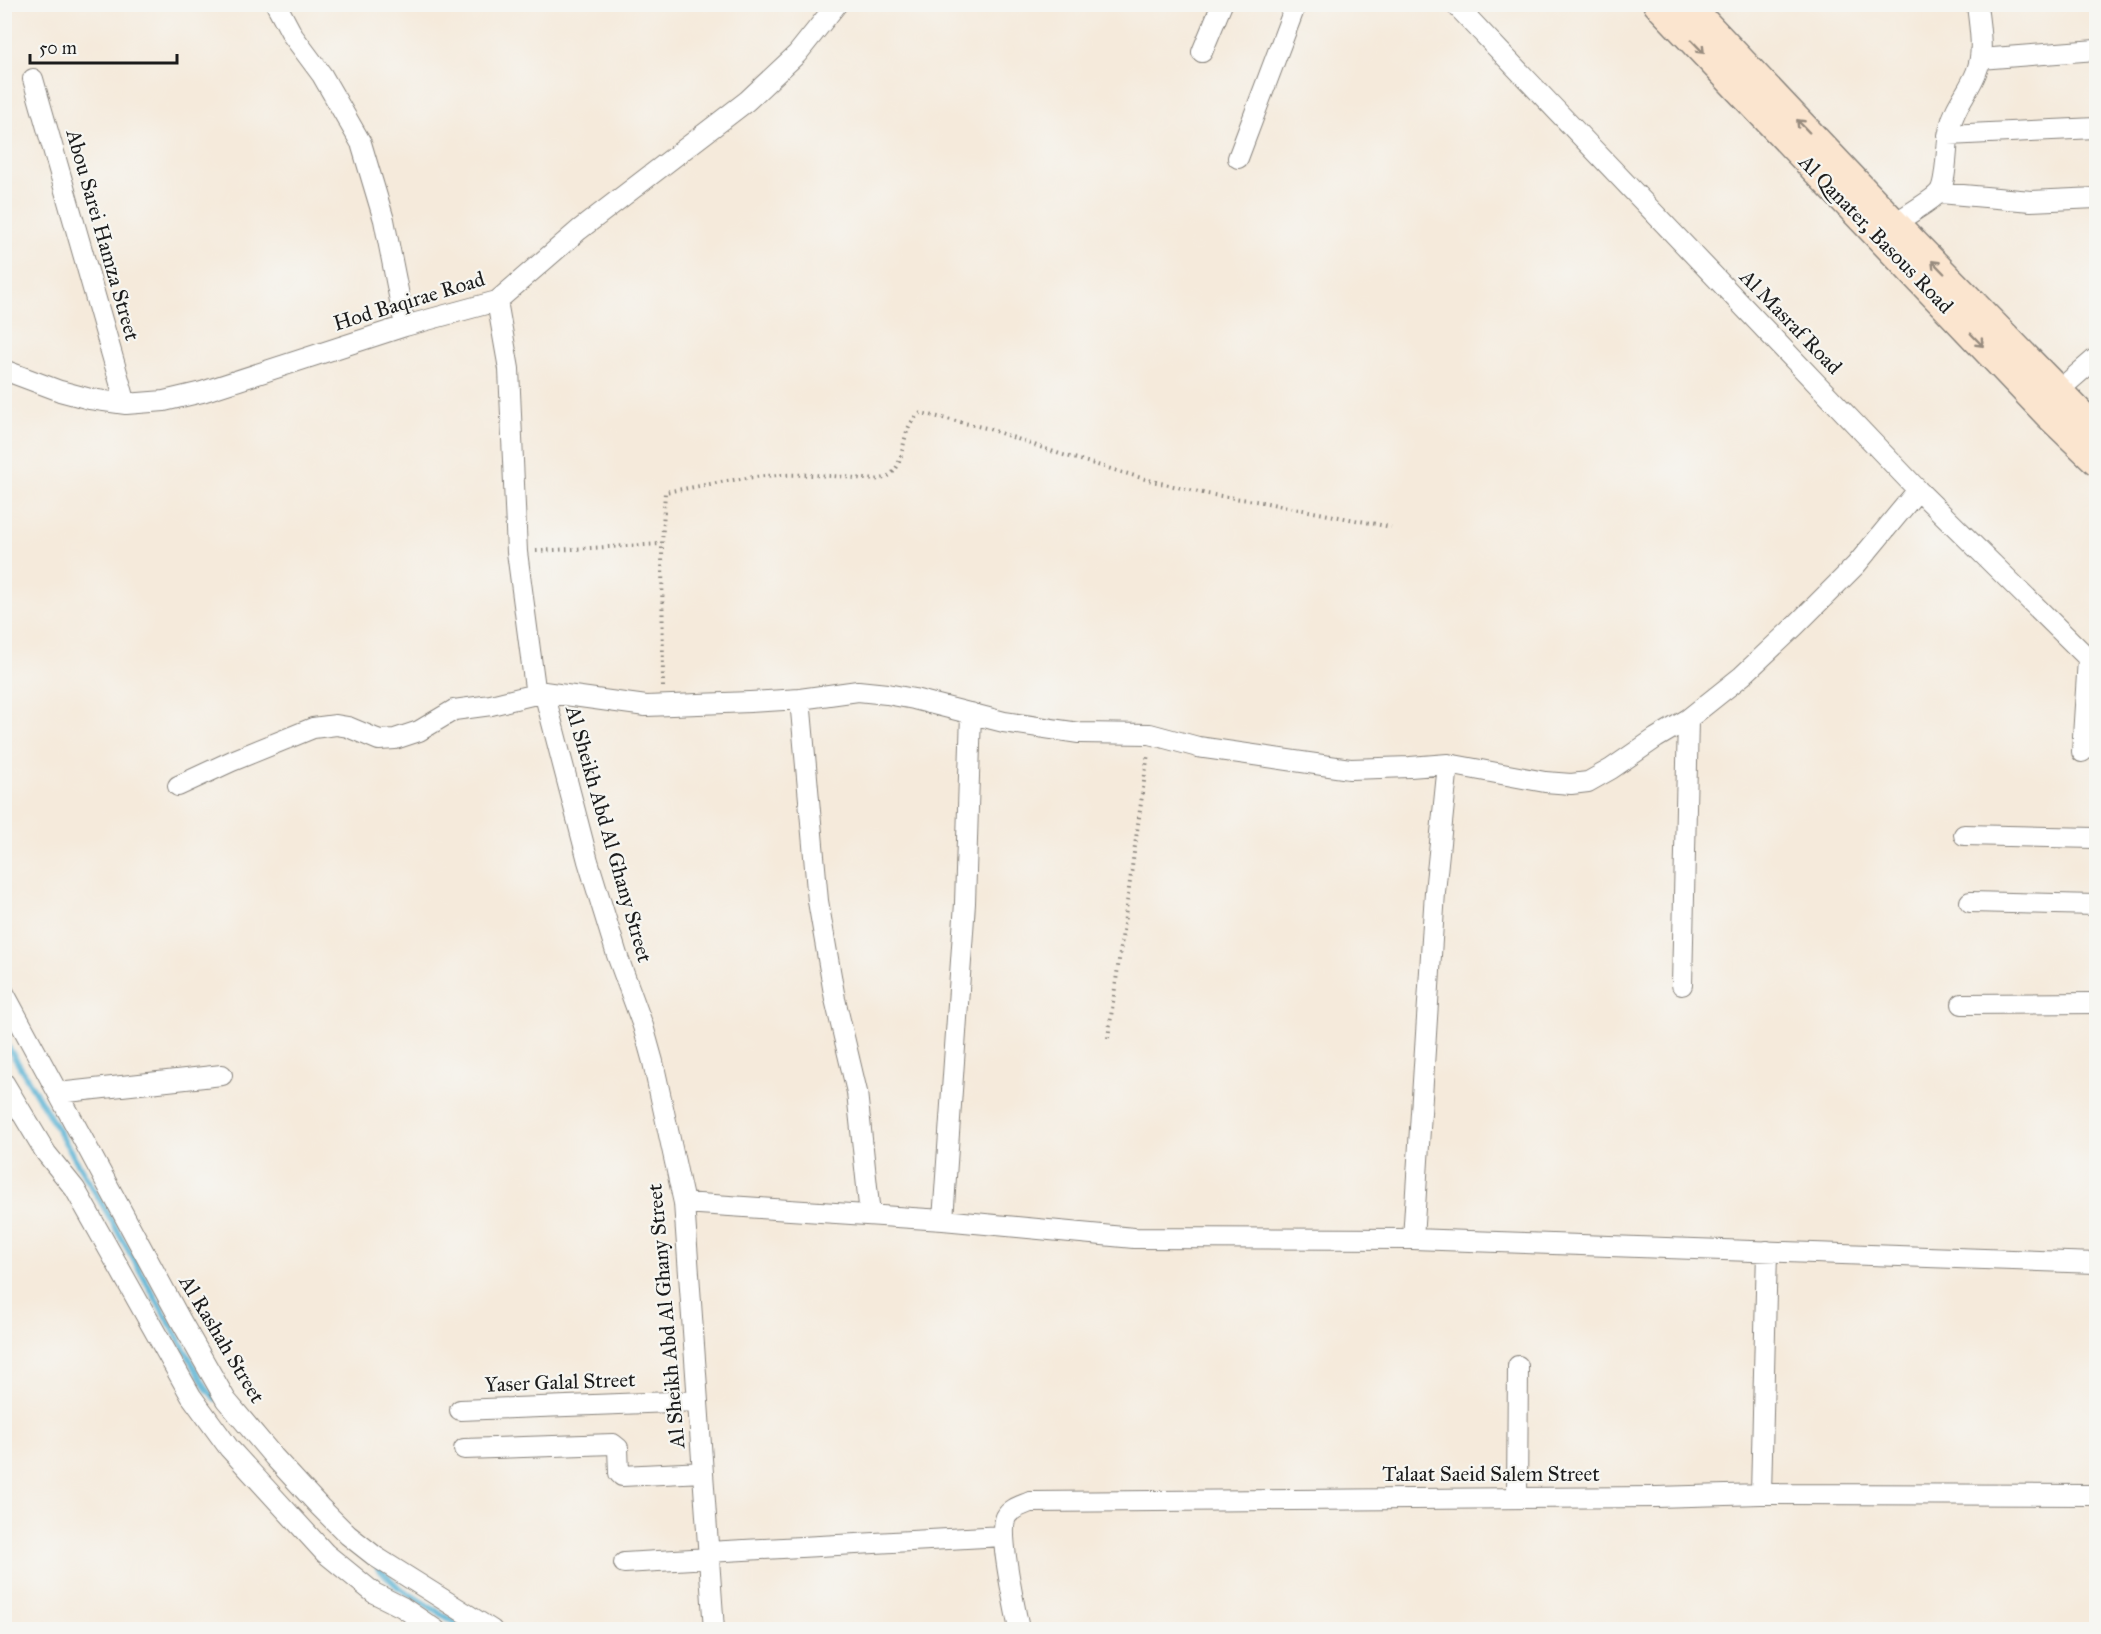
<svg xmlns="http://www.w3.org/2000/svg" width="2101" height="1634" viewBox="0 0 2101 1634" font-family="'IM FELL Great Primer',serif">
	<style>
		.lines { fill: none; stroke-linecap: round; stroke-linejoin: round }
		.stream { stroke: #55b1d3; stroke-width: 6 }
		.minor-casing { stroke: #88837c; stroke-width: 22 }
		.secondary-casing { stroke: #88837c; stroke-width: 30 }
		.path { stroke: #88837c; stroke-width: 4; stroke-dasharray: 1.5 4.5; stroke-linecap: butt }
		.minor { stroke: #fff; stroke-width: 20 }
		.secondary { stroke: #fbe5cf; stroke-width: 27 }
		.oneway { stroke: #978b7e }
		.labels { text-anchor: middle; stroke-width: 4.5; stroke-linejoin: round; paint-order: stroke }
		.street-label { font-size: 21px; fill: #1c1c1c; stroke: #f6f6f2 }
	</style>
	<rect width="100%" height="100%" fill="#f6f6f2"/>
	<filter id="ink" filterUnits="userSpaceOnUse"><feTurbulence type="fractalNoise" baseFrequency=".0167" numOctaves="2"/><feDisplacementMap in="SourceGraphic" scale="12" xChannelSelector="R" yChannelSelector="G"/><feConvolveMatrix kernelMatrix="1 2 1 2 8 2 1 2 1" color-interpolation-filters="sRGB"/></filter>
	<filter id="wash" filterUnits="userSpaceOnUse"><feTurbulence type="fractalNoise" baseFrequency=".008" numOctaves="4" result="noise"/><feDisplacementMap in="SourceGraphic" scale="24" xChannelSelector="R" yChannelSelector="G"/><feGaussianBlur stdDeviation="1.35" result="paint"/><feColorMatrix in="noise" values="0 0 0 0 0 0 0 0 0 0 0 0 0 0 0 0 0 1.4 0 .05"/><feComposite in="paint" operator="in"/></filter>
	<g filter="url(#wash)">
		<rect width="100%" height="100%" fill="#f5eadb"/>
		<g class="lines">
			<!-- stream -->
			<path class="stream" d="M4 1040 101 1202 207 1389 215 1399
				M378 1568 398 1587 467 1630"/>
		</g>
	</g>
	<g filter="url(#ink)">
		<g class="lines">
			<defs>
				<path id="minor" d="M276 4 293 36 322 75 361 143 384 220 405 326
					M1455 4 1918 490 2096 666
					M1202 52 1222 4
					M1980 59 2096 50
					M33 79 126 404
					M1948 135 2096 128
					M1238 158 1296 4
					M1940 193 2031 201 2096 198
					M1895 223C1904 217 1936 198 1940 191 1947 180 1946 143 1950 127 1955 105 1968 93 1976 73 1985 52 1979 26 1977 4
					M497 301 509 369 517 552 535 688 544 692 646 706 750 702 800 699 858 691 887 694 914 699 1004 722 1079 733 1150 734 1198 747 1350 769 1410 767 1448 764 1545 782 1571 784 1588 782 1611 769 1656 738 1688 719 1742 676 1795 626 1856 565 1918 490
					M4 370 60 391 90 399 126 404 164 401 202 392 405 326 497 301 579 230 747 101 797 54 837 4
					M2058 391 2096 358
					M544 692 588 861 617 955 643 1026 653 1062 684 1203 714 1630
					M800 699 818 901 835 999 857 1092 870 1215
					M2082 752 2088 659
					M178 786 232 761 313 728 336 725 348 727 379 740 395 739 419 731 454 710 491 705 544 692
					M1964 835 2096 838
					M1970 902 2096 905
					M1682 985 1688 719
					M4 993 181 1321 226 1400 274 1457 320 1507 348 1535 376 1557 492 1630
					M1962 1004 2096 1003
					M4 1083 46 1153 75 1189 191 1396 229 1448 325 1553 374 1593 402 1607 436 1630
					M58 1093 222 1075
					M684 1203 943 1220 1134 1238 1413 1239 2096 1263
					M943 1220 965 903 971 713
					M1413 1239 1435 892 1448 764
					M460 1410 698 1401
					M464 1449 613 1444 618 1448 619 1473 622 1476 703 1472
					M1761 1494 1767 1251
					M1517 1498 1518 1366
					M708 1552 1003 1536
					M624 1563 709 1558
					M1019 1630C1015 1606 998 1536 1006 1517 1011 1508 1021 1506 1030 1502L1656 1497 1761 1494 2096 1495"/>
				<path id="secondary" d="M1657 4 2048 415 2096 461
					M1688 4 1895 223 2096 429"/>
			</defs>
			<!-- minor casing -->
			<use href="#minor" class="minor-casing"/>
			<!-- secondary casing -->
			<use href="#secondary" class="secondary-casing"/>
			<!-- path -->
			<path class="path" d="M536 551 662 544
				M663 687 662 544 665 492C704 486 743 476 783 475 808 474 833 476 857 478 865 479 876 481 884 478 910 469 896 428 921 413L986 428 1060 454 1152 481 1207 494 1262 502 1391 527
				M1108 1038 1148 753"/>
			<!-- minor -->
			<use href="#minor" class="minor"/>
			<!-- secondary -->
			<use href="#secondary" class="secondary"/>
		</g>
		<!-- one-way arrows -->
		<defs><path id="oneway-shaft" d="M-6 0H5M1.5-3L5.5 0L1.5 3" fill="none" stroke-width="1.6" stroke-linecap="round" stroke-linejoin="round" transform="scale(1.5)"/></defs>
		<g class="oneway">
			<use href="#oneway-shaft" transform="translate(1698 47) rotate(46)"/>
			<use href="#oneway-shaft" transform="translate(1803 126) rotate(-134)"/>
			<use href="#oneway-shaft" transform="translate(1938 267) rotate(-134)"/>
			<use href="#oneway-shaft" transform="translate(1977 340) rotate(46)"/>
		</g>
	</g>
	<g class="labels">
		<!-- street labels -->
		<g class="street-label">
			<text transform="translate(1876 234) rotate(46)" y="7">Al Qanater, Basous Road</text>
			<text transform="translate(103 235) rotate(74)" y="7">Abou Sarei Hamza Street</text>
			<text transform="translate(409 301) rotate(-17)" y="7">Hod Baqirae Road</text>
			<text transform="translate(1791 322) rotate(46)" y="7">Al Masraf Road</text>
			<text transform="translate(609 834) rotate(74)" y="7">Al Sheikh Abd Al Ghany Street</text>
			<text transform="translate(666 1316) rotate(-95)" y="7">Al Sheikh Abd Al Ghany Street</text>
			<text transform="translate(222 1339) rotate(59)" y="7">Al Rashah Street</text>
			<text transform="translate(560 1382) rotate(-2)" y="7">Yaser Galal Street</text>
			<text x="1491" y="1481">Talaat Saeid Salem Street</text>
		</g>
	</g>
	<!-- margin -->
	<rect width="2101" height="1634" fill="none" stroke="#f6f6f2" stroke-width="24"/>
	<!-- scale -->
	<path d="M30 54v9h147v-9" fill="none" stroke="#1c1c1c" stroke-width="3"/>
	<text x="39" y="54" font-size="18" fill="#1c1c1c" stroke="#f6f6f2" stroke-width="4.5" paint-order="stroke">50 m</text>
</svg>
